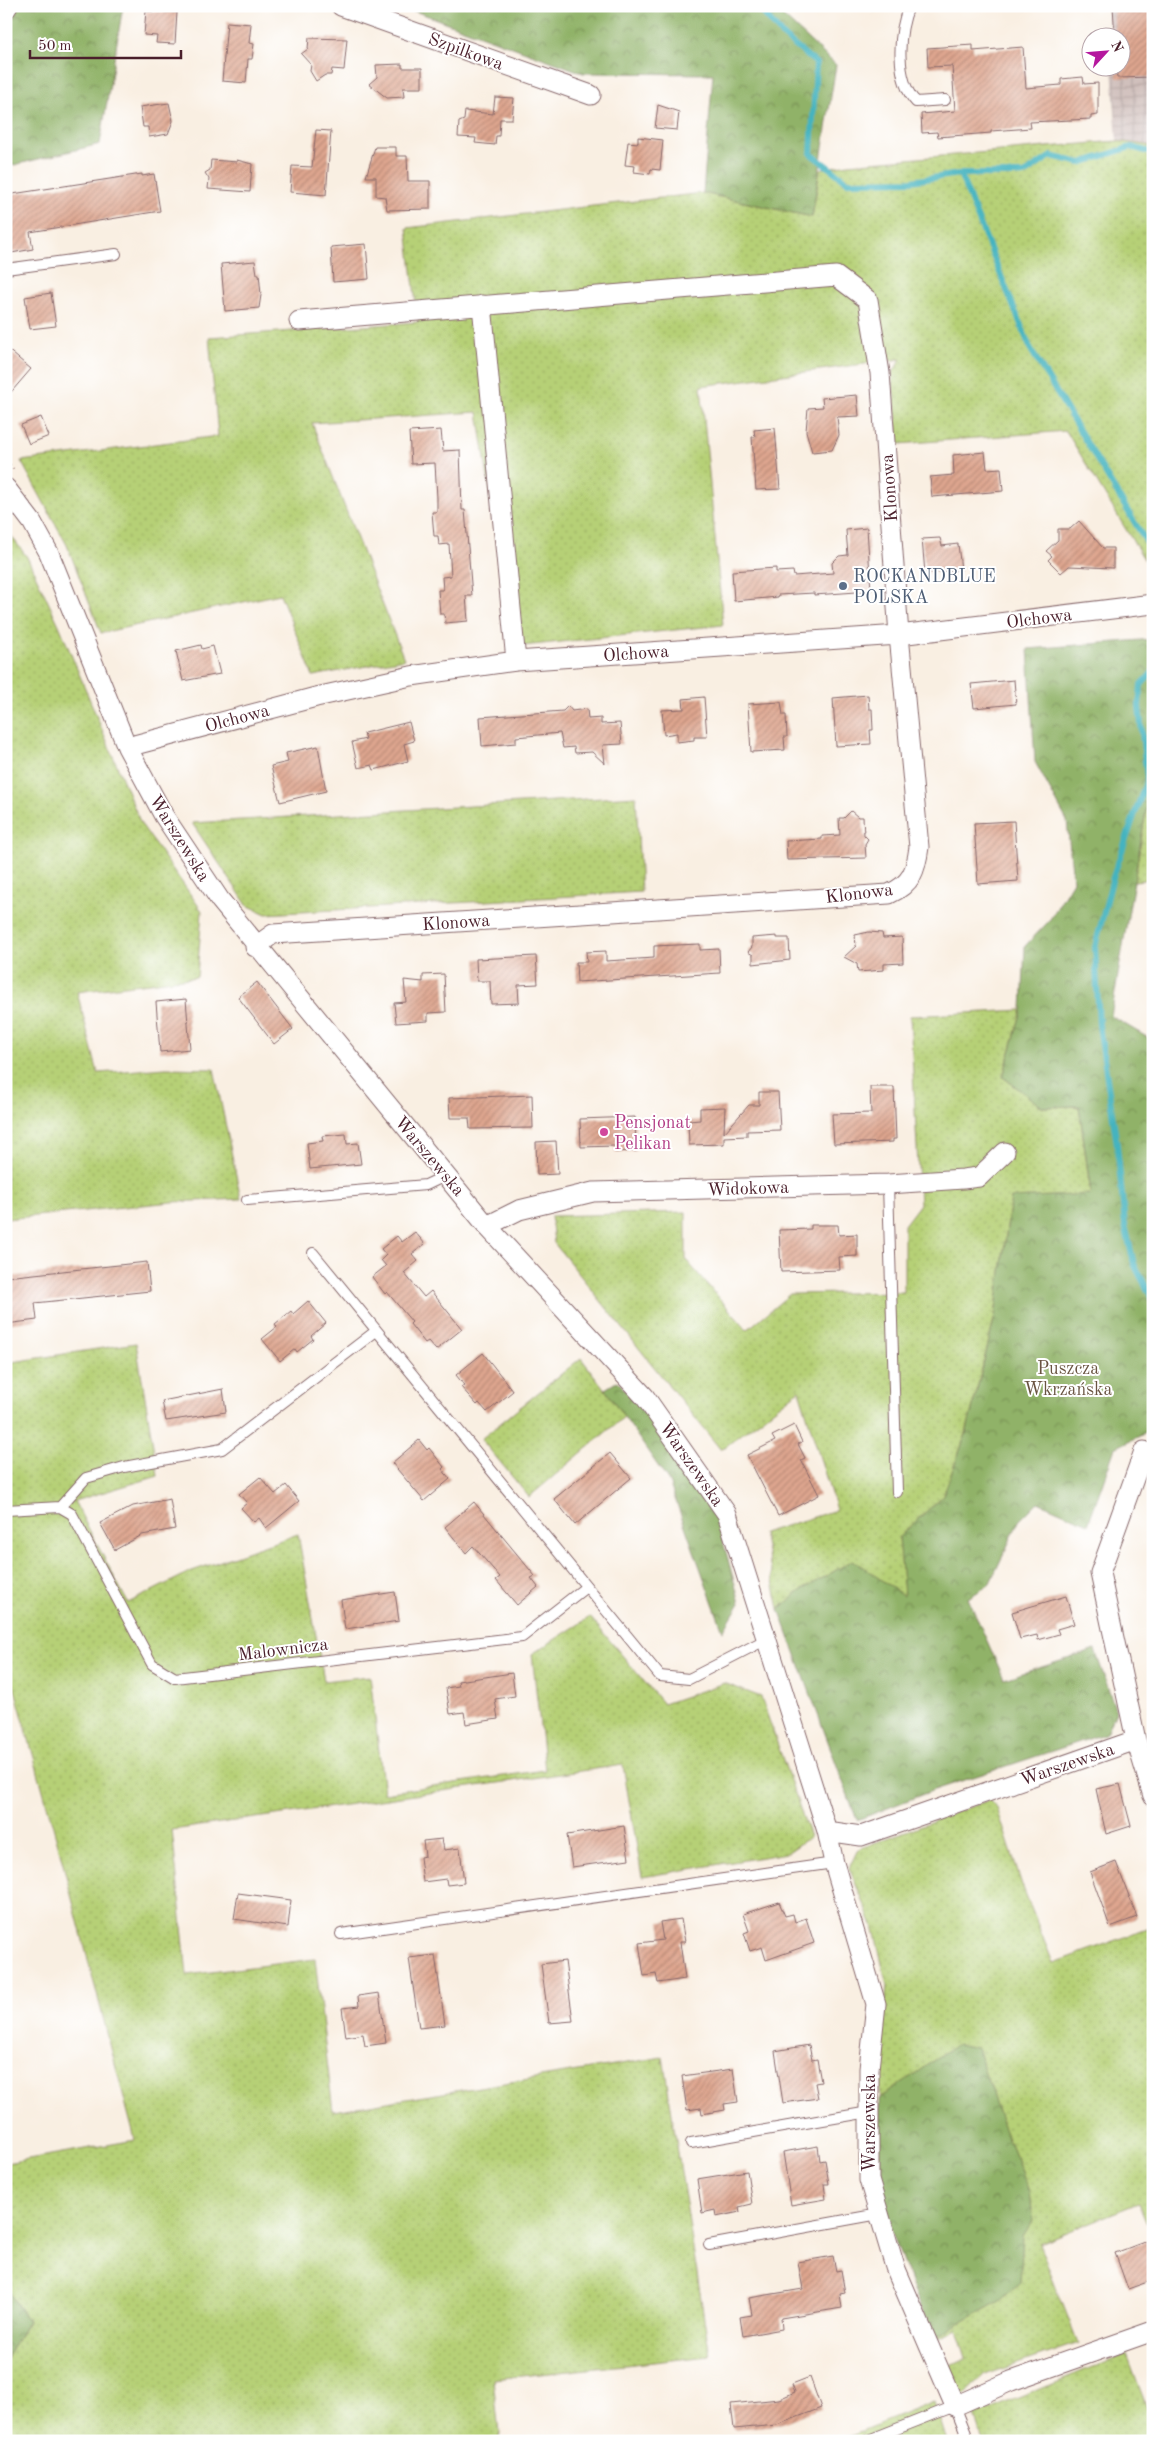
<svg xmlns="http://www.w3.org/2000/svg" width="1159" height="2447" viewBox="0 0 1159 2447" font-family="'Old Standard TT',serif">
	<style>
		.industrial { fill: url(#industrial-grid) }
		.grass { fill: url(#grass-dots); stroke: #807850 }
		.forest { fill: url(#forest-crowns); stroke: #6d6849 }
		.lines { fill: none; stroke-linecap: round; stroke-linejoin: round }
		.stream { stroke: #44b3bf; stroke-width: 6 }
		.building { fill: url(#building-hatch) }
		.lane-casing { stroke: #87686b; stroke-width: 12 }
		.street-casing { stroke: #87686b; stroke-width: 21 }
		.path { stroke: #87686b; stroke-width: 3; stroke-dasharray: 1 4; stroke-linecap: butt }
		.lane { stroke: #fff; stroke-width: 10 }
		.street { stroke: #fff; stroke-width: 19 }
		.service-dot { fill: #5c6f8a; stroke: #fff; stroke-width: 2 }
		.hotel-dot { fill: #d1479c; stroke: #fff; stroke-width: 2 }
		.labels { text-anchor: middle; stroke-width: 4; stroke-linejoin: round; paint-order: stroke }
		.street-label { font-size: 18px; fill: #4a1f2b; stroke: #fff }
		.service-label { font-size: 18px; fill: #4e5e75; stroke: #fff; text-anchor: start }
		.hotel-label { font-size: 18px; fill: #b23c85; stroke: #fff; text-anchor: start }
		.park-label { font-size: 18px; fill: #6a5442; stroke: #fff }
	</style>
	<defs>
		<pattern id="industrial-grid" width="8" height="8" patternUnits="userSpaceOnUse" patternTransform="scale(1.25)"><rect width="8" height="8" fill="#d0c0bc"/><path d="M0 4h8M4 0v8" fill="none" stroke="#b4a5a2"/></pattern>
		<pattern id="grass-dots" width="8" height="8" patternUnits="userSpaceOnUse" patternTransform="scale(1.25)"><rect width="8" height="8" fill="#b6d076"/><path d="M2 2h.1M6 6h.1" fill="none" stroke="#9eb266" stroke-width="1.8" stroke-linecap="round"/></pattern>
		<pattern id="forest-crowns" width="20" height="18" patternUnits="userSpaceOnUse" patternTransform="scale(1.25)"><rect width="20" height="18" fill="#90b267"/><path d="M2 6a3 3 0 1 1 6 0M12 15a3 3 0 1 1 6 0" fill="none" stroke="#789055"/></pattern>
		<pattern id="building-hatch" width="6" height="6" patternUnits="userSpaceOnUse" patternTransform="scale(1.25)"><rect width="6" height="6" fill="#dea68f"/><path d="M-1 1l2-2M0 6l6-6M5 7l2-2" fill="none" stroke="#b68775"/></pattern>
	</defs>
	<rect width="100%" height="100%" fill="#fff"/>
	<filter id="ink" filterUnits="userSpaceOnUse"><feTurbulence type="fractalNoise" baseFrequency=".02" numOctaves="2"/><feDisplacementMap in="SourceGraphic" scale="10" xChannelSelector="R" yChannelSelector="G"/><feConvolveMatrix kernelMatrix="1 2 1 2 8 2 1 2 1" color-interpolation-filters="sRGB"/></filter>
	<filter id="wash" filterUnits="userSpaceOnUse"><feTurbulence type="fractalNoise" baseFrequency=".0096" numOctaves="4" result="noise"/><feDisplacementMap in="SourceGraphic" scale="20" xChannelSelector="R" yChannelSelector="G"/><feGaussianBlur stdDeviation="1.12" result="paint"/><feColorMatrix in="noise" values="0 0 0 0 0 0 0 0 0 0 0 0 0 0 0 0 0 1.4 0 .05"/><feComposite in="paint" operator="in"/></filter>
	<g filter="url(#wash)">
		<rect width="100%" height="100%" fill="#f9efe2"/>
		<!-- industrial -->
		<path class="industrial" d="M1107 6H1153V146L1117 141 1112 68H1122V38L1110 37Z"/>
		<!-- grass -->
		<path class="grass" d="M1117 141 1153 146V574L1066 431 899 444 892 374 901 359 701 386 723 625 513 647 478 412 312 423 404 659 313 676 280 594 101 633 67 545 21 461 218 436 209 337 418 322 407 228 703 193 812 217 820 169 848 164Z
			M6 529 27 557 59 625 141 824 202 911 197 977 77 992 98 1073 166 1068 214 1069 241 1199 172 1202 6 1219Z
			M1151 759 1153 879 1134 881 1149 793Z
			M636 796 641 892 266 914 247 905 192 823Z
			M1022 1010 1003 1077 1042 1107 1079 1106 1091 1195 1011 1199 995 1316 966 1434 943 1496 899 1537 905 1597 799 1592 779 1609 763 1533 836 1510 799 1390 721 1450 554 1243 551 1216 686 1212V1260L747 1330 790 1294 904 1292V1225L920 1204 910 1016Z
			M136 1343 158 1476 74 1501 128 1603 192 1571 298 1534 324 1681 370 1676 384 1793 545 1770 532 1654 590 1617 663 1704 724 1683 761 1697 810 1837 787 1853 642 1877 623 1765 172 1830 187 1975 315 1959 333 2111 663 2057 710 2356 493 2379 500 2441H7L6 2358 28 2321 6 2288V2163L135 2140 57 1841 11 1675H6V1363Z
			M581 1358 625 1416 529 1497 481 1439Z
			M989 1800 997 1808 1022 1885 1053 1963 1153 1927V2238L1138 2203 1039 2243 1078 2343 985 2375 962 2396 947 2367 966 2358 957 2329 938 2338 892 2234 879 2174 881 2046 887 1986 873 1925 849 1868 858 1849Z
			M1127 2354 1153 2424V2441H983L974 2416Z
			M934 2402 947 2441H836Z"/>
		<!-- forest -->
		<path class="forest" d="M6 6H123L100 144 6 167Z
			M401 6H772L836 65 812 217 703 193 713 74 583 73Z
			M1153 639V759L1149 793 1111 1016 1150 1039 1153 1038V1433L1148 1432 1115 1448 1088 1524 1038 1502 1019 1521 989 1585 968 1598 1004 1679 1095 1650 1116 1711 1107 1733 934 1790 857 1820 779 1609 799 1592 853 1560 904 1596 899 1537 943 1496 966 1434 995 1316 1011 1198 1091 1194 1079 1106 1042 1107 1003 1077 1022 1010 1025 946 1049 921 1073 881 1067 821 1035 762 1028 649Z
			M618 1381 660 1432 717 1519 740 1603 723 1631 669 1482 605 1389Z
			M957 2044 977 2048 1002 2124 1030 2191 1033 2220 1023 2236 1020 2282 1000 2301 933 2338 892 2234 879 2174V2099Z
			M6 2288 28 2321 6 2358Z"/>
		<g class="lines">
			<!-- stream -->
			<path class="stream" d="M757 6 784 37 816 63 811 154 848 182 911 181 960 174H1024L1051 156 1081 163 1131 147 1153 153
				M960 174 1031 350 1153 553
				M1153 672 1141 685 1139 706 1147 779 1113 877 1095 947 1099 1025 1117 1145 1125 1225 1134 1264 1153 1300"/>
		</g>
		<g id="blocks">
			<!-- building -->
			<path class="building" d="M1113 6H1153V77L1117 78 1116 68H1122V38H1115Z
				M146 11 177 12 175 44 156 43 157 36 144 35Z
				M227 22 251 24 249 43 254 44 252 59H248L246 83 222 81Z
				M309 38 347 39 344 70 332 69 331 75H325L316 81 310 71 311 65 301 54 308 49Z
				M973 45V51L1023 47 1026 88 1061 85V79L1083 77 1084 84 1098 83V115L1091 116V119L1030 122 1031 128 991 131V133L938 137 937 132 922 133 921 114 955 111 952 66 928 67 927 48Z
				M402 64V68H422V88H403L404 97 387 98 369 84 377 77 376 65Z
				M495 97 514 98 512 119H500L499 136H496L495 145 475 143 476 138 458 137 459 122 464 120 465 111 493 114Z
				M169 103 173 121 168 134 149 137 148 127H143L140 107Z
				M658 105 679 112 677 130 655 128Z
				M316 130 331 131 326 195 290 192 292 166 312 167Z
				M638 137 663 140 660 170 651 169 650 174 634 172 635 166 625 165 628 142 638 143Z
				M375 147H396V156H407L408 181H430V209L387 210 385 197 376 196V177H366Z
				M211 160 237 162V160L252 164 250 192 208 189 209 179 205 173 210 170Z
				M142 174V176L154 174 160 211 30 232 33 249 6 254V195Z
				M366 244 369 279 333 282 331 247Z
				M255 261 257 274H259L261 295 259 308 225 311 221 264Z
				M51 293 56 326 30 329 25 297Z
				M6 348 31 369 6 398Z
				M857 395 859 416 837 417 839 435 832 450 812 452 806 431 808 408 823 407 822 398Z
				M41 417 49 436 29 444 21 425Z
				M775 428 780 489 756 490 752 437H755L754 430Z
				M441 430 443 451 460 450 462 510H465L472 596H466L468 621 445 623 444 614H440L438 590H443L442 577 451 576 449 544 439 545 438 536H434L432 512H437V498L435 463 411 464 409 432Z
				M985 452 987 469 1001 468 1003 491 932 497 930 477 954 475 953 455Z
				M1079 521 1103 548H1113V568L1069 566 1061 573 1048 560 1052 556 1046 551 1058 540V529H1070Z
				M867 528 871 591 814 595V593L778 595V597L734 601 732 571 776 568V572L793 571 794 576 833 573 832 563 839 556 848 555 846 530Z
				M940 538 942 546 958 544 961 570 925 573 922 539Z
				M201 645 202 649 213 646 220 674 183 681 176 651Z
				M1014 680 1016 704 974 708 971 684Z
				M868 695 869 709H872L873 730H870L871 744 836 746 833 698Z
				M704 697 707 737H694V740L677 742V733L664 735 662 710 684 709 683 699Z
				M781 702 783 715H786L787 737H784L785 750 751 752 748 704Z
				M568 706 572 711 587 709 588 719 601 718V724L620 723 622 744 603 745 605 764 592 752 575 753 574 747 563 748 560 733 516 737V743L482 746 480 717 563 711Z
				M409 722 414 741 404 744 408 761 374 770 372 765 358 768 352 742 366 739 364 733Z
				M318 746 326 791 280 802 271 766 288 762 286 753Z
				M851 811 858 817H863L864 835 868 839 865 844 866 858 787 860 786 841 822 839V836L840 835 839 818H844Z
				M1014 821 1018 881 978 884 974 823Z
				M869 932 882 933 883 938 902 937 903 963 884 964V970L858 972 857 964 844 957 856 946 855 935Z
				M777 936V938H789L790 960 753 964V955L748 952 752 947V938Z
				M700 944V950L719 949 720 973 577 982 576 962H587L586 952 606 951V961L654 958V946Z
				M536 956 538 984 518 985 519 1003 491 1004 490 981H477L476 959Z
				M444 974 446 1012 428 1013V1021L396 1023 394 1003 406 1002 404 980 423 982V975Z
				M257 982 293 1029 274 1044 238 997Z
				M186 999 190 1049 160 1052 156 1002Z
				M870 1087H894L896 1139H893V1142L834 1144 832 1114 871 1113Z
				M759 1092H778L780 1130 747 1131V1136L724 1137V1144L689 1145 688 1121 700 1120V1108L725 1107 724 1133 749 1105H759Z
				M532 1095 533 1128 470 1129 469 1118H450L449 1098Z
				M635 1117 636 1151 615 1152V1146L581 1147 580 1119Z
				M346 1134 347 1144 358 1143 361 1164 310 1169 307 1143 323 1141 322 1136Z
				M556 1141 558 1174 537 1175 536 1142Z
				M811 1225H838L839 1235 857 1234V1256L839 1257 840 1270 781 1272 779 1230 811 1229Z
				M415 1232 425 1244 412 1254 418 1261 404 1273 424 1297 431 1291 462 1329 436 1350 428 1341 425 1343 410 1324 412 1322 387 1292 385 1294 372 1277 386 1266 381 1260 386 1255 381 1249 397 1236 402 1242Z
				M147 1262 150 1291 35 1303 37 1320 6 1324V1277Z
				M308 1301 326 1323 311 1336 313 1339 297 1352 295 1349 280 1361 262 1339 277 1327 275 1324 291 1311 293 1314Z
				M483 1353 513 1391 487 1412 479 1403 477 1405 461 1387 464 1385 456 1375Z
				M223 1389 226 1412 166 1421 162 1401Z
				M794 1425 802 1442 798 1444 805 1458 801 1460 819 1495 778 1516 747 1455 775 1441 772 1436Z
				M419 1440 427 1450 429 1448 444 1467 442 1469 450 1479 424 1501 392 1463Z
				M610 1453 631 1478 575 1525 554 1499Z
				M260 1477 275 1494 286 1485 299 1501 266 1528 259 1518 254 1522 241 1508 247 1503 239 1494Z
				M170 1499 175 1529 142 1535 115 1550 100 1523 133 1506Z
				M474 1502 535 1576 531 1578 538 1587 517 1605 496 1580 500 1577 473 1546 466 1553 445 1527Z
				M395 1592 399 1621 345 1629 341 1600Z
				M1066 1596 1074 1624 1057 1629 1059 1634 1038 1640 1037 1635 1020 1639 1012 1612Z
				M512 1673 515 1696 495 1699 498 1719 466 1724 464 1712 450 1714 446 1688 459 1686 458 1681Z
				M1120 1784 1131 1826 1106 1834 1096 1789Z
				M624 1826 629 1859 572 1867 567 1835Z
				M442 1839 444 1850 460 1848 464 1883 447 1885 446 1879 423 1882 420 1857 425 1856 423 1841Z
				M1116 1862 1137 1917 1110 1927 1090 1872Z
				M238 1893 291 1900 288 1927 234 1919Z
				M779 1902 785 1916 793 1914 795 1922 806 1918 814 1943 766 1960 762 1947 750 1951 744 1933 749 1931 743 1914Z
				M681 1919 685 1942H680L685 1979 658 1983 656 1974 644 1976 639 1943 663 1940 660 1922Z
				M435 1955 445 2025 419 2028 409 1958Z
				M565 1961 573 2021 549 2023 541 1964Z
				M379 1993 386 2043 365 2046 363 2034 346 2037 342 2008 359 2006 358 1996Z
				M809 2045 812 2060 817 2059 821 2082 815 2083 818 2098 783 2103 775 2051Z
				M733 2069 738 2102 724 2104 725 2110 702 2114 701 2108 687 2110 682 2076Z
				M818 2146 820 2161 825 2160 829 2184H824L826 2199 791 2205 783 2152Z
				M747 2171 752 2204 739 2207 740 2212 716 2217 715 2210 702 2213 697 2179Z
				M1147 2241 1153 2257V2280L1128 2289 1115 2253Z
				M833 2256 836 2271 841 2270 845 2293 840 2294 842 2308 781 2318 782 2329 743 2336 740 2317 752 2315 749 2298 803 2289 798 2262Z
				M810 2377 821 2408 777 2425 734 2429 731 2404 779 2399 795 2392 792 2384Z"/>
		</g>
	</g>
	<g filter="url(#ink)">
		<use href="#blocks" fill-opacity="0" stroke="#87686b" stroke-width="1"/>
		<g class="lines">
			<defs>
				<path id="lane" d="M909 6C898 33 895 80 916 102L945 100
					M6 269 116 254
					M888 1184 897 1492
					M247 1200 426 1185 447 1175
					M313 1253 660 1676 689 1679 767 1639
					M60 1507 72 1514 152 1664 175 1678 522 1637 586 1587
					M6 1510 60 1507 86 1478 124 1467 222 1449 376 1331
					M341 1934 834 1863
					M691 2143 869 2112
					M709 2245 879 2214
					M866 2441 955 2406 969 2441"/>
				<path id="street" d="M341 6 591 95
					M6 9 8 6
					M482 305 516 661
					M6 488 32 522 49 553 127 747 164 816 220 900 487 1226 645 1397 727 1514 827 1831 834 1863 876 2004 869 2069V2180L895 2267 955 2406 1011 2381 1153 2331
					M127 747 316 697 411 676 516 661 899 635 1153 604
					M255 947 273 934 889 894C912 884 916 870 919 847L899 635 880 373 868 300 836 276 299 321
					M487 1226 519 1210 593 1192 888 1184 963 1179 979 1177 1005 1152
					M1144 1451 1100 1573 1136 1740 1153 1796
					M827 1831 861 1836 1136 1740"/>
			</defs>
			<!-- lane casing -->
			<use href="#lane" class="lane-casing"/>
			<!-- street casing -->
			<use href="#street" class="street-casing"/>
			<!-- path -->
			<path class="path" d="M6 461 13 469"/>
			<!-- lane -->
			<use href="#lane" class="lane"/>
			<!-- street -->
			<use href="#street" class="street"/>
		</g>
	</g>
	<!-- markers -->
	<circle class="service-dot" cx="843" cy="586" r="5"/>
	<circle class="hotel-dot" cx="604" cy="1132" r="5"/>
	<g class="labels">
		<!-- street labels -->
		<g class="street-label">
			<text transform="translate(466 51) rotate(20)" y="6">Szpilkowa</text>
			<text transform="translate(889 488) rotate(-94)" y="6">Klonowa</text>
			<text transform="translate(1039 618) rotate(-7)" y="6">Olchowa</text>
			<text transform="translate(636 653) rotate(-4)" y="6">Olchowa</text>
			<text transform="translate(237 718) rotate(-15)" y="6">Olchowa</text>
			<text transform="translate(180 838) rotate(58)" y="6">Warszewska</text>
			<text transform="translate(859 893) rotate(-7)" y="6">Klonowa</text>
			<text transform="translate(456 922) rotate(-4)" y="6">Klonowa</text>
			<text transform="translate(430 1156) rotate(50)" y="6">Warszewska</text>
			<text transform="translate(748 1188) rotate(-2)" y="6">Widokowa</text>
			<text transform="translate(692 1464) rotate(55)" y="6">Warszewska</text>
			<text transform="translate(283 1649) rotate(-7)" y="6">Malownicza</text>
			<text transform="translate(1067 1764) rotate(-19)" y="6">Warszewska</text>
			<text transform="translate(869 2123) rotate(-90)" y="6">Warszewska</text>
		</g>
		<!-- service labels -->
		<g class="service-label">
			<text x="853" y="582">ROCKANDBLUE<tspan x="853" dy="21">POLSKA</tspan></text>
		</g>
		<!-- hotel labels -->
		<g class="hotel-label">
			<text x="614" y="1128">Pensjonat<tspan x="614" dy="21">Pelikan</tspan></text>
		</g>
		<!-- park labels -->
		<g class="park-label">
			<text x="1068" y="1374">Puszcza<tspan x="1068" dy="21">Wkrzańska</tspan></text>
		</g>
	</g>
	<!-- margin -->
	<rect width="1159" height="2447" fill="none" stroke="#fff" stroke-width="25"/>
	<!-- north arrow -->
	<g transform="translate(1106 52) rotate(64)"><circle r="24" fill="#ffffff" stroke="#b7a5aa"/>
	<path d="M0-4L9 19L0 12L-9 19Z" fill="#b5179e"/>
	<text y="-8" font-size="14" font-weight="bold" text-anchor="middle" fill="#4a1f2b">N</text>
	</g>
	<!-- scale -->
	<path d="M30 50v8h151v-8" fill="none" stroke="#4a1f2b" stroke-width="2.5"/>
	<text x="38" y="50" font-size="15" fill="#4a1f2b" stroke="#ffffff" stroke-width="4" paint-order="stroke">50 m</text>
</svg>
